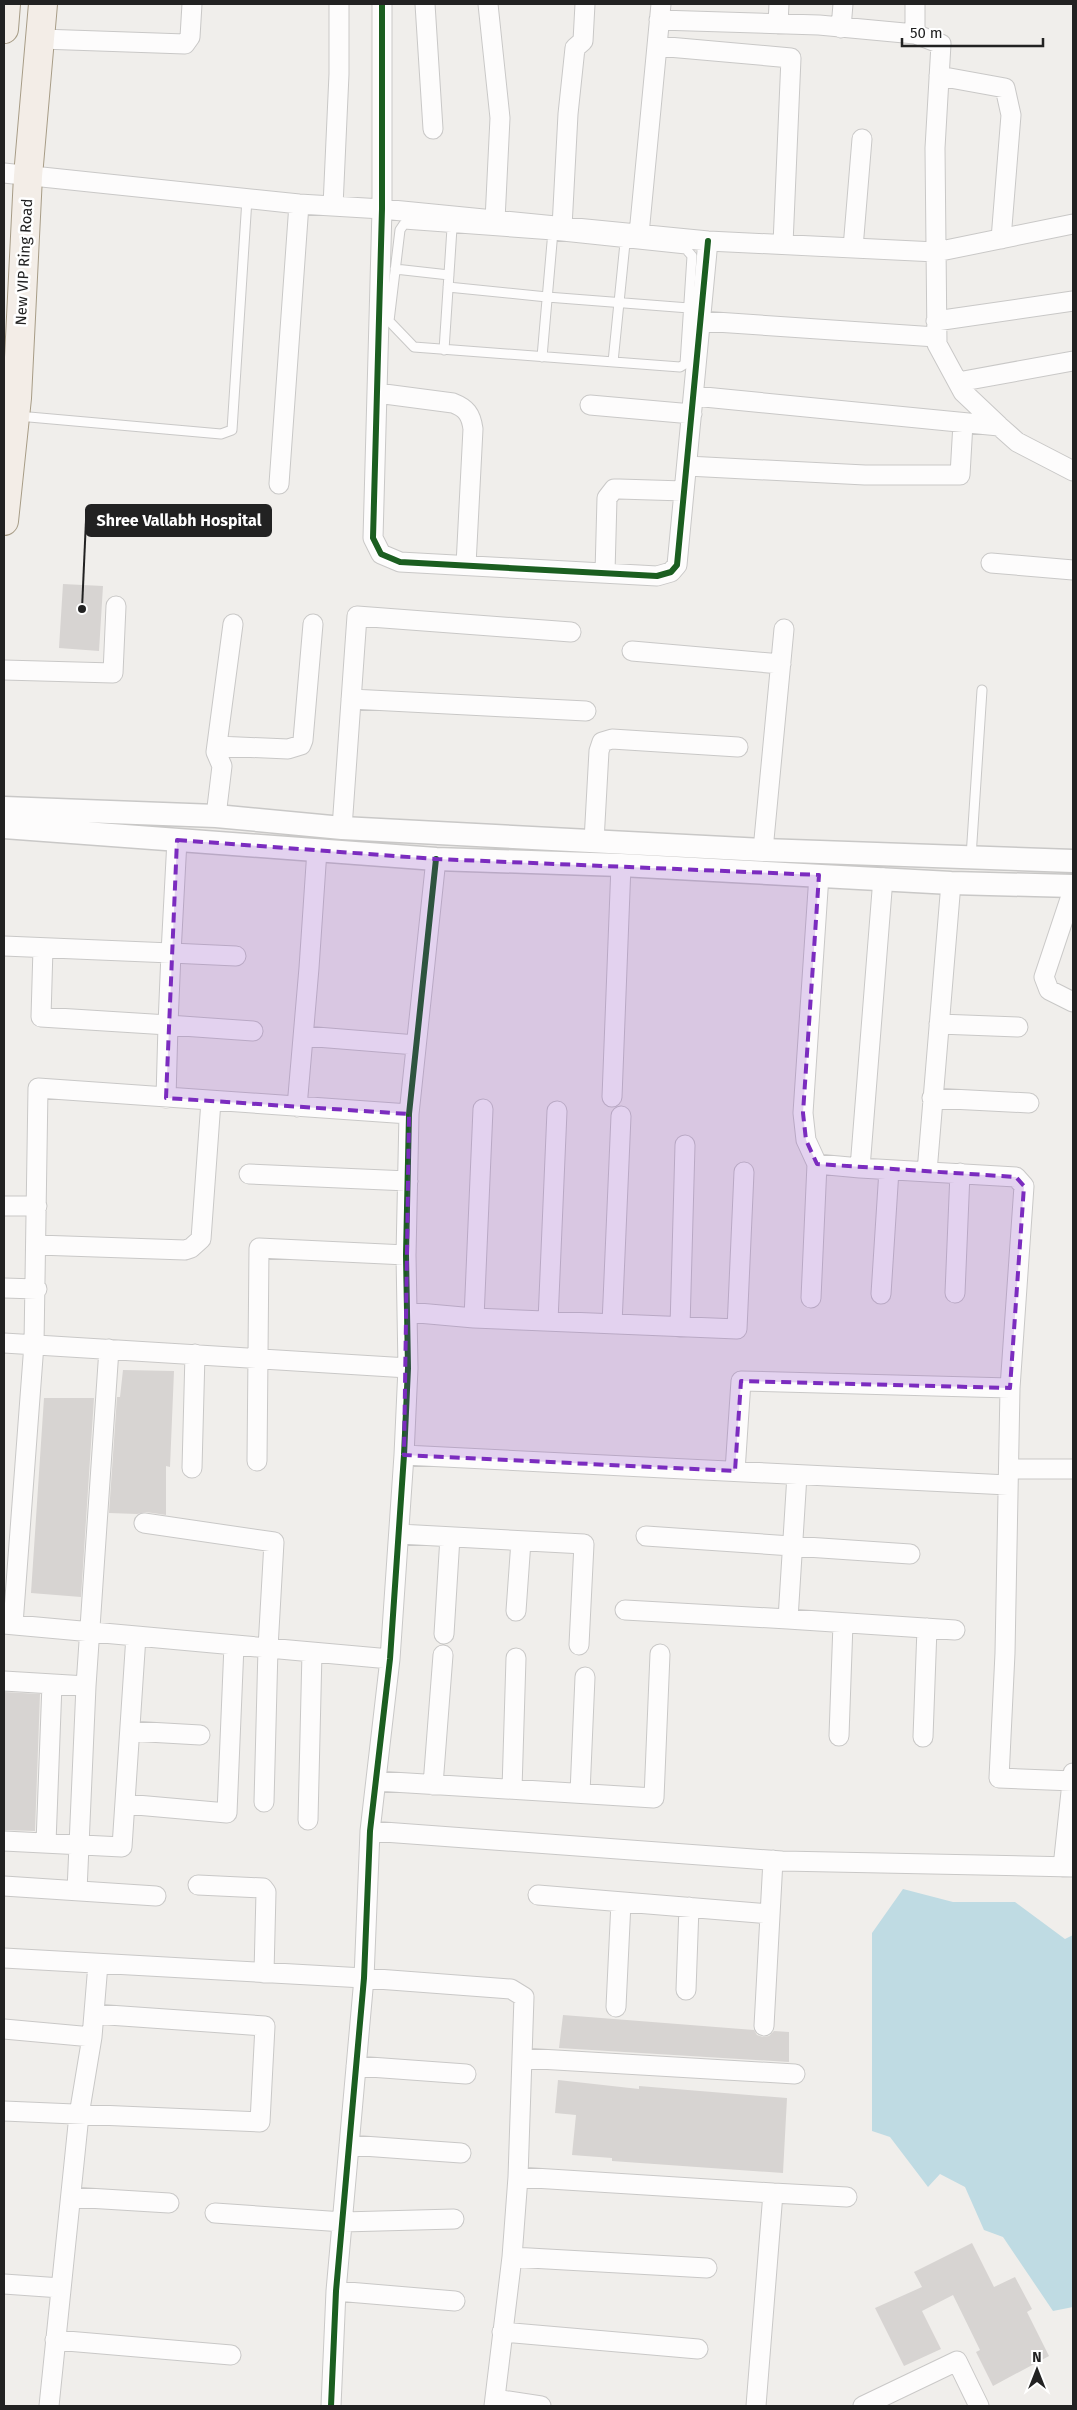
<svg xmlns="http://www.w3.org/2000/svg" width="1077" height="2410" viewBox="0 0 1077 2410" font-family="'Fira Sans',sans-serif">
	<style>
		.water { fill: #bfdbe3 }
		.building { fill: #d7d4d2 }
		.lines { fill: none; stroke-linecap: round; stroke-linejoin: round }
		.service-casing { stroke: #c9c8c7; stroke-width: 11 }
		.minor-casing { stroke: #c9c8c7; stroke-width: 21 }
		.tertiary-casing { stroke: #c9c8c7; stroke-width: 25 }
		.primary-casing { stroke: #a79c86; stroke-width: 30 }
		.service { stroke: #fdfcfc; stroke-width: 9 }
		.minor { stroke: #fdfcfc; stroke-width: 19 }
		.tertiary { stroke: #fdfcfc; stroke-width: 22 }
		.primary { stroke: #f3ede7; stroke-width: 28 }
		.cycleway-casing { stroke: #fff; stroke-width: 9 }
		.cycleway { stroke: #1b5e20; stroke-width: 6 }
		.marked { fill: #7b2cbf; fill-opacity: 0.2; stroke: #7b2cbf; stroke-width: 4; stroke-dasharray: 10 6; stroke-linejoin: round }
		.labels { text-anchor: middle; stroke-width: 5; stroke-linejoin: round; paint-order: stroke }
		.street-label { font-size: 15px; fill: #222; stroke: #fff }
		.leader { fill: none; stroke: #222; stroke-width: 2 }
		.callout-dot { fill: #222; stroke: #fff; stroke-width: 2 }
		.callout { fill: #222; stroke: #222; stroke-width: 2 }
		.callout-label { font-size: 16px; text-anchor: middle; font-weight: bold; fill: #fff }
	</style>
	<rect width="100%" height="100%" fill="#f0eeeb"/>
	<!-- water -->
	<path class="water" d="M903 1889 953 1902H1015L1065 1939 1073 1935V2307L1053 2311 1003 2237 984 2230 965 2187 940 2174 928 2187 890 2137 872 2131V1933Z"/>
	<!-- building -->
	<path class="building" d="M63 584 103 586 99 651 59 648Z
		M123 1370 174 1371 170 1467 166 1466V1515L146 1512 137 1514 109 1513 117 1397H120Z
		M44 1398H94L81 1597 31 1593Z
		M4 1692 40 1694 35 1831 4 1830Z
		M563 2015 754 2030 757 2035 763 2037 769 2036 774 2031 789 2032V2062L559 2048Z
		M558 2080 639 2089V2086L787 2098 783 2173 612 2161V2158L572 2155 576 2115 555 2113Z
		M972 2243 994 2287 1015 2277 1032 2309 1027 2312 1049 2356 993 2386 976 2352 980 2350 953 2295 922 2311 941 2349 904 2366 875 2308 922 2287 914 2272Z"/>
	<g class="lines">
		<defs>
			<path id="service" d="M404 224 553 235 686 249 692 256 685 364 680 367 414 347 389 321 400 230Z
				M395 269 449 275
				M448 287 547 297 689 308
				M444 350 452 228
				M542 357 553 231
				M613 362 625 243
				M18 416 221 434 232 430 247 199
				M971 857 982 690"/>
			<path id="minor" d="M382 4V209L373 538 381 554 400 562 657 576 671 572 677 565 708 241
				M425 4 433 129
				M488 4 500 118 495 220
				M915 4V34L941 44 935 148 937 344 963 392 999 426 1017 442 1073 471
				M659 20 819 25 915 34
				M778 24 779 4
				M841 28 843 4
				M41 39 185 44 190 37 192 4
				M657 46 791 58 783 244
				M939 76 1005 88 1011 115 1001 239
				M4 173 299 204 382 209 708 241 936 252 1073 224
				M333 206 339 74V4
				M562 227 568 114 575 48 583 41 585 4
				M639 234 661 4
				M853 248 862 139
				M701 321 936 337
				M936 321 1073 301
				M958 382 1073 361
				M377 393 453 403C466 408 471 414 473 429L466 565
				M694 396 999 426
				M590 405 692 414
				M687 466 865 475H960L963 423
				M279 484 299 204
				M991 563 1073 570
				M605 573 607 498 614 489H619L684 491
				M632 651 781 664
				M4 670 113 673 116 606
				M351 699 586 711
				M217 746 288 749 301 745 303 740 313 624
				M216 816 222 766 216 752 233 624
				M342 828 357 616 571 632
				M177 840 171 953 236 956
				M594 841 599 751 602 742 612 739 738 747
				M763 850 784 629
				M883 878 860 1168 1016 1177 1024 1186 1010 1388
				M1073 890 1044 977 1049 990 1073 1002
				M4 946 171 953 168 1025 41 1017 43 948
				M939 1024 1018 1027
				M304 1036 416 1045
				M612 1097 621 865
				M166 1098 168 1025 253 1031
				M932 1098 1029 1103
				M297 1107 309 968 317 850
				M817 1164 806 1140 803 1113 819 875
				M927 1172 951 883
				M249 1174 408 1181
				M4 1206H37
				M37 1245 185 1250 191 1248 201 1239 211 1101
				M4 1288 37 1289
				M955 1293 960 1173
				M881 1294 889 1170
				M811 1298 817 1164 860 1168
				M407 1312 474 1318 737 1329 744 1172
				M474 1318 483 1109
				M548 1321 557 1111
				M612 1324 621 1116
				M680 1327 685 1145
				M4 1343 408 1368
				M404 1455 1008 1485
				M257 1461 259 1248 406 1255
				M192 1468 195 1354
				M1009 1469H1073
				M735 1471 741 1381 1010 1388 1005 1653 999 1778 1073 1781
				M144 1523 274 1542 268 1648 264 1802
				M399 1534 584 1544 579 1645
				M646 1536 910 1554
				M625 1610 788 1619 797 1475
				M516 1611 521 1541
				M788 1619 955 1630
				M4 1624 390 1659
				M13 1624 34 1344 38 1088 409 1114
				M444 1634 450 1537
				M4 1681 86 1686 109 1349
				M130 1731 200 1735
				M839 1736 843 1623
				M923 1737 927 1628
				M376 1781 654 1798 660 1654
				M433 1785 443 1655
				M512 1789 516 1658
				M580 1793 585 1677
				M125 1804 227 1813 234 1645
				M308 1820 312 1652
				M370 1831 782 1861 1073 1867
				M4 1841 122 1847 136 1636
				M46 1843 52 1684
				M1063 1867 1073 1773
				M198 1885 263 1888 266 1892 264 1973
				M4 1886 156 1896
				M77 1891 86 1686
				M538 1895 769 1914
				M4 1958 364 1978 511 1989 524 1997 518 2177 512 2257 494 2406
				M686 1990 689 1907
				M616 2007 621 1902
				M764 2026 773 1860
				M4 2029 92 2037
				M522 2058 795 2074
				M356 2066 466 2074
				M4 2111 260 2122 265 2026 94 2014
				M349 2145 461 2153
				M518 2177 773 2193 756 2406
				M773 2193 847 2197
				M71 2197 169 2203
				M215 2213 343 2222 454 2219
				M512 2257 707 2268
				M4 2284 61 2288
				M336 2291 455 2301
				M502 2332 698 2349
				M55 2340 231 2355
				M495 2399 541 2406
				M49 2406 79 2115 92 2037 98 1964
				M331 2406 336 2291 364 1978 370 1831 390 1659 404 1455 408 1368 406 1255 409 1114 436 859
				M863 2406 957 2361 979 2406"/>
			<path id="tertiary" d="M4 808 216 816 342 828 763 850 1073 861
				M4 827 436 859 621 865 951 883 1073 886"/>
			<path id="primary" d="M4 29 6 4
				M4 521 17 398 28 176 43 4"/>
		</defs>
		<!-- service casing -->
		<use href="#service" class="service-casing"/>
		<!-- minor casing -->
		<use href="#minor" class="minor-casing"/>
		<!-- tertiary casing -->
		<use href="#tertiary" class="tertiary-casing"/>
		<!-- primary casing -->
		<use href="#primary" class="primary-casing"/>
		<!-- service -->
		<use href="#service" class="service"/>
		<!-- minor -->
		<use href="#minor" class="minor"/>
		<!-- tertiary -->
		<use href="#tertiary" class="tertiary"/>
		<!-- primary -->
		<use href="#primary" class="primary"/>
		<defs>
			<path id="cycleway" d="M382 4V209L373 538 381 554 400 562 657 576 671 572 677 565 708 241
				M331 2406 336 2291 364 1978 370 1831 390 1659 404 1455 408 1368 406 1255 409 1114 436 859"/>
		</defs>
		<!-- cycleway casing -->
		<use href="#cycleway" class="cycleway-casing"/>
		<!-- cycleway -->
		<use href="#cycleway" class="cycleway"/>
	</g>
	<!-- marked area -->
	<path class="marked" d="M177 840 436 859 819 875 803 1113 806 1140 817 1164 1016 1177 1024 1186 1010 1388 741 1381 735 1471 404 1455 409 1114 166 1098Z"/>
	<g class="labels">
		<!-- street labels -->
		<g class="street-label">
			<text transform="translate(24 262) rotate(-87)" y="5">New VIP Ring Road</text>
		</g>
	</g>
	<!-- callouts -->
	<path class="leader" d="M82 609L86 520"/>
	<circle class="callout-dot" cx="82" cy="609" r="5"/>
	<rect class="callout" x="86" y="505" width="185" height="31" rx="5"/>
	<g class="callout-label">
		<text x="179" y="526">Shree Vallabh Hospital</text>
	</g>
	<!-- border -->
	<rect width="1077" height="2410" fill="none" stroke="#222222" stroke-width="10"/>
	<!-- north arrow -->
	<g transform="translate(1037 2370)" stroke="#ffffff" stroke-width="4" paint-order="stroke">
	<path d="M0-4L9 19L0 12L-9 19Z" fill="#222222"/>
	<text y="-8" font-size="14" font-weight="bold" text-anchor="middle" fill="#222222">N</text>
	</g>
	<!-- scale -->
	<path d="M902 38v8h141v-8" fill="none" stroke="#222222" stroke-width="2.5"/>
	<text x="910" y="38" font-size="15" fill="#222222" stroke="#ffffff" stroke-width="4" paint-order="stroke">50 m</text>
</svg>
